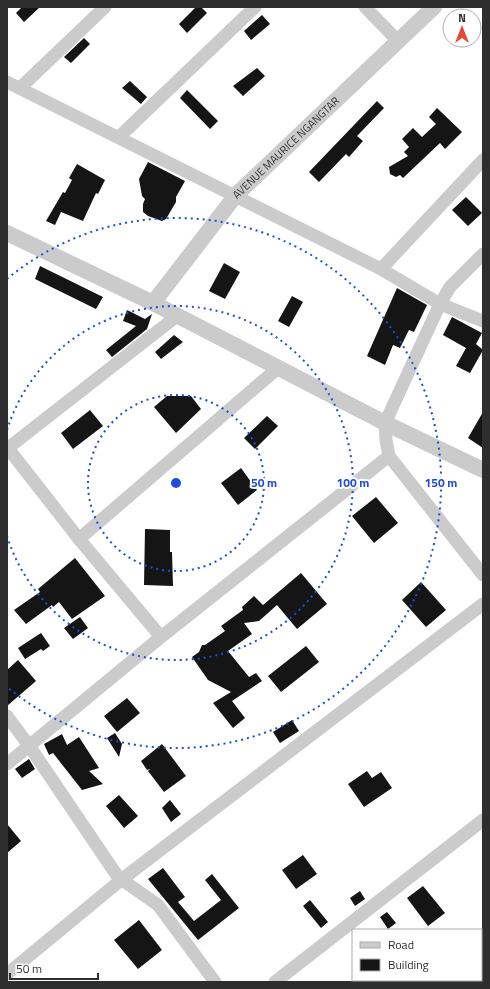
<svg xmlns="http://www.w3.org/2000/svg" width="490" height="989" viewBox="0 0 490 989" font-family="'Titillium Web',sans-serif">
	<style>
		.building { fill: #151515 }
		.lines { fill: none; stroke-linecap: round; stroke-linejoin: round }
		.minor { stroke: #cbcbcb; stroke-width: 13 }
		.tertiary { stroke: #cbcbcb; stroke-width: 16 }
		.ring { fill: none; stroke: #1d4ed8; stroke-width: 2; stroke-dasharray: 2 4 }
		.labels { text-anchor: middle; stroke-width: 4; stroke-linejoin: round; paint-order: stroke }
		.street-label { font-size: 11px; fill: #2e2e2e; stroke: #fff }
		.centre { fill: #1d4ed8; stroke: #fff; stroke-width: 2 }
		.ring-label { font-size: 12px; text-anchor: middle; font-weight: bold; fill: #1d4ed8; stroke: #fff; stroke-width: 4; stroke-linejoin: round; paint-order: stroke }
	</style>
	<rect width="100%" height="100%" fill="#fff"/>
	<!-- building -->
	<path class="building" d="M22 7H40L24 22 16 13Z
		M196 7H201L207 13 187 33 179 24Z
		M262 15 270 24 251 40 244 31Z
		M84 38 90 44 71 63 64 57Z
		M257 68 265 76 243 96 233 86Z
		M130 81 147 97 141 104 122 88Z
		M187 90 218 121 210 129 180 98Z
		M377 101 384 108 357 136 363 141 349 157 346 154 319 182 309 172Z
		M437 108 462 132 445 149 440 143 403 178 400 175 396 177 390 174 389 167 408 156 404 152 409 147 402 139 413 128 422 137 436 124 429 117Z
		M148 162 185 181 176 197V202L166 219 162 221 148 216 143 212V204L145 199 142 196 139 179Z
		M77 164 105 180 98 194 96 193 83 221 61 212 55 225 46 221 63 192 65 193 72 180 69 178Z
		M466 197 482 213 468 226 452 210Z
		M224 263 240 272 225 299 209 291Z
		M40 266 103 297 96 309 35 279Z
		M397 288 427 305 414 332 409 330 400 348 393 345 385 365 367 356Z
		M292 296 303 302 289 327 278 321Z
		M127 310 145 319 152 314 147 329 112 357 106 350 136 326 123 321Z
		M452 317 482 333 476 344 483 350 470 373 456 366 466 348 443 335Z
		M174 335 183 342 161 359 155 352Z
		M167 396H191L201 409 176 433 154 407Z
		M90 410 103 426 73 449 61 433Z
		M483 412V448L468 438Z
		M267 416 278 426 255 449 244 438Z
		M241 468 257 490 238 505 221 483Z
		M376 497 398 523 374 543 352 516Z
		M145 529 170 530V552H172L173 586 144 585Z
		M75 558 105 596 72 619 59 602 53 607 52 605 26 624 14 610 40 592 38 589Z
		M301 573 327 604 297 629 277 605 259 621 244 623 252 634 228 651 249 677 256 673 262 681 232 701 245 718 233 728 213 703 231 692 208 680 192 657 199 652 202 645H205L225 631 221 626 243 610 242 607 254 596 263 605Z
		M421 582 446 610 426 627 402 600Z
		M80 617 88 628 73 639 64 628Z
		M41 633 50 646 43 651 41 649 25 659 18 648Z
		M306 646 319 662 281 692 268 676Z
		M18 660 36 681 7 706V670Z
		M127 698 140 713 117 732 104 716Z
		M292 720 299 731 280 743 273 732Z
		M115 733 122 744 119 757 107 738Z
		M62 734 67 745 79 737 99 768 89 771 103 784 82 790 53 753 49 755 44 744Z
		M162 744 186 776 164 792 148 771 150 769 147 770 141 761Z
		M29 759 35 769 22 778 15 769Z
		M367 771 372 778 381 772 392 788 364 807 348 784Z
		M119 795 138 816 124 828 106 806Z
		M170 800 181 814 171 822 162 808Z
		M7 824 21 841 7 853Z
		M303 855 317 874 296 889 282 870Z
		M163 868 185 897 178 902 194 921 221 900 205 880 212 874 239 908 198 940 148 879Z
		M423 886 445 913 428 926 407 898Z
		M360 891 365 899 355 906 350 898Z
		M310 900 328 922 321 928 303 906Z
		M387 912 396 923 388 929 380 917Z
		M139 920 162 950 138 969 114 940Z"/>
	<g class="lines">
		<!-- minor -->
		<path class="minor" d="M365 7 398 41
			M7 82 381 269 440 304 483 321
			M20 88 105 7
			M119 137 255 7
			M483 254 450 287 440 304 385 423 386 440 389 456 483 575
			M381 269 483 160
			M7 447 79 539 161 637
			M8 448 177 316
			M79 539 278 368
			M7 716 30 747 118 877 158 905 215 982
			M7 764 161 637 389 456
			M7 974 121 880 483 604
			M275 982 483 820"/>
		<!-- tertiary -->
		<g class="tertiary">
			<path d="M7 233 153 303 385 423 483 470"/>
			<path id="s1" d="M153 303 236 195 434 7"/>
		</g>
	</g>
	<!-- distance rings -->
	<g class="ring">
		<circle cx="176" cy="483" r="88"/>
		<path d="M7 430A177 177 0 1 1 7 536"/>
		<path d="M7 279A265 265 0 1 1 7 687"/>
	</g>
	<g class="labels">
		<!-- street labels -->
		<g class="street-label">
			<text dy="4" stroke="none"><textPath href="#s1" startOffset="205">AVENUE MAURICE NGANGTAR</textPath></text>
		</g>
	</g>
	<circle cx="176" cy="483" r="6" class="centre"/>
	<g class="ring-label">
		<text x="264" y="487">50 m</text>
		<text x="353" y="487">100 m</text>
		<text x="441" y="487">150 m</text>
	</g>
	<!-- border -->
	<rect width="490" height="989" fill="none" stroke="#2e2e2e" stroke-width="16"/>
	<!-- legend -->
	<rect x="352" y="929" width="130" height="52" fill="#ffffff" stroke="#ababab"/>
	<rect x="360" y="942" width="20" height="6" fill="#cbcbcb" stroke="#ababab"/>
	<text x="388" y="949" font-size="12" fill="#2e2e2e">Road</text>
	<rect x="360" y="959" width="20" height="12" fill="#151515" stroke="#ababab"/>
	<text x="388" y="969" font-size="12" fill="#2e2e2e">Building</text>
	<!-- north arrow -->
	<g transform="translate(462 28)"><circle r="19" fill="#ffffff" stroke="#ababab"/>
	<path d="M0-3L7 15L0 10L-7 15Z" fill="#e64730"/>
	<text y="-6" font-size="11" font-weight="bold" text-anchor="middle" fill="#2e2e2e">N</text>
	</g>
	<!-- scale -->
	<path d="M10 973v6h88v-6" fill="none" stroke="#2e2e2e" stroke-width="2"/>
	<text x="16" y="973" font-size="12" fill="#2e2e2e" stroke="#ffffff" stroke-width="3" paint-order="stroke">50 m</text>
</svg>
